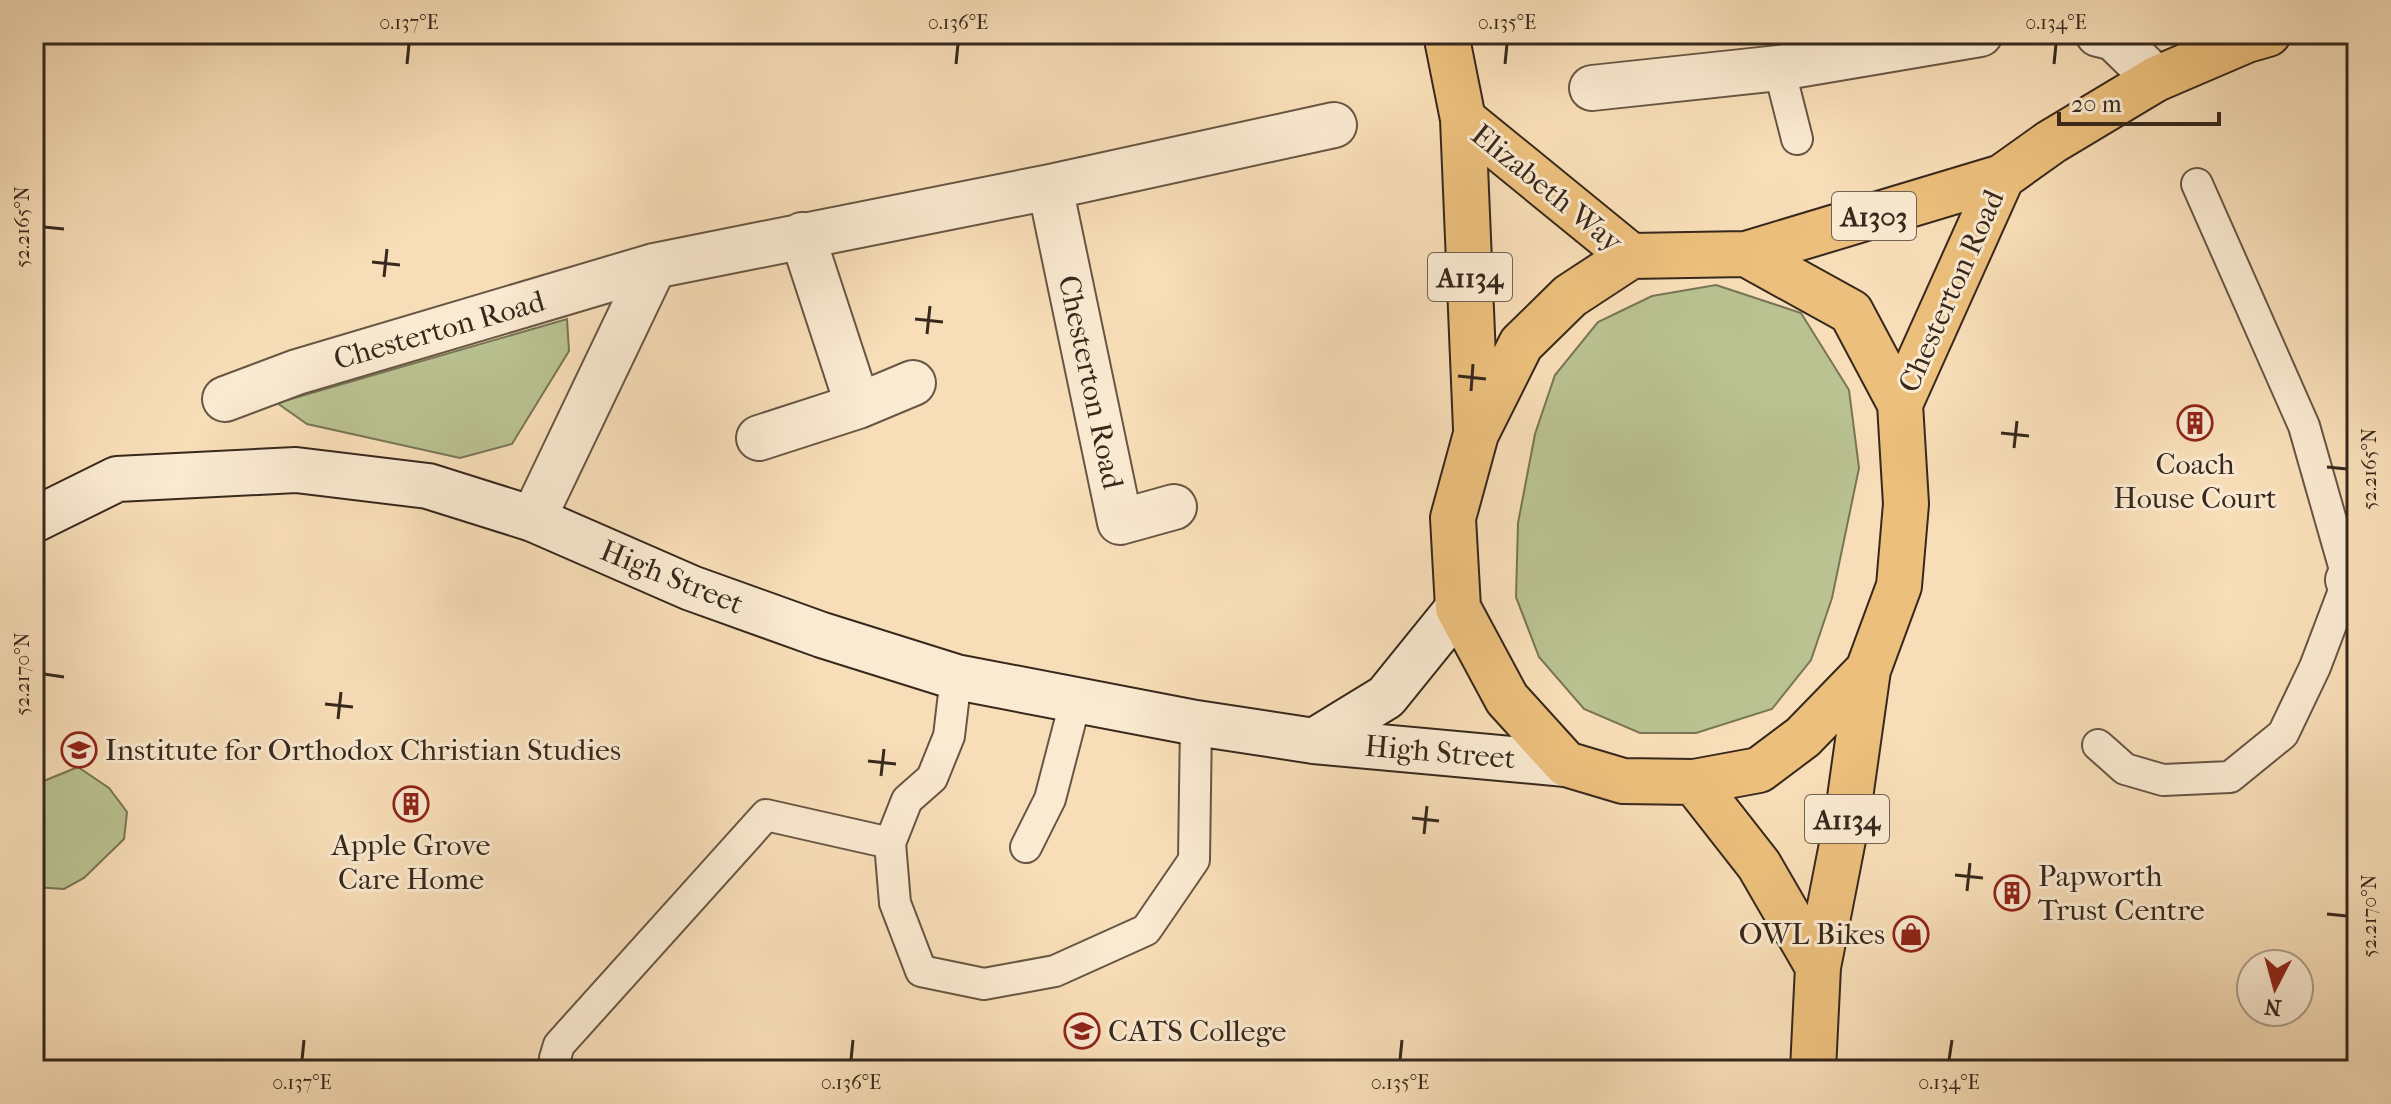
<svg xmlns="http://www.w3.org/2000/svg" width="2391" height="1104" viewBox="0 0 2391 1104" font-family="'IM FELL French Canon',serif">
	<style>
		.green { fill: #bac291; stroke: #787556; stroke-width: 2 }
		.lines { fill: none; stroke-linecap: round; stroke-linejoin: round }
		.lane-casing { stroke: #675643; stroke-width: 34 }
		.street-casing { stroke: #675643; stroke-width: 48 }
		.secondary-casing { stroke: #37281c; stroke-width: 48 }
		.primary-casing { stroke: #37281c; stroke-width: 48 }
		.lane { stroke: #faead1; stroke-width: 30 }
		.street { stroke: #faead1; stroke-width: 44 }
		.secondary { stroke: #faead1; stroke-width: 44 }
		.primary { stroke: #ecbf7c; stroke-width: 44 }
		.ticks { fill: none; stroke: #37281c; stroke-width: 3 }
		.labels { text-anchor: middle; stroke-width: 6; stroke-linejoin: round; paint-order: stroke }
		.shield { fill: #faead1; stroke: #726252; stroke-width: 2 }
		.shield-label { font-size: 28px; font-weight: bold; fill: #37281c }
		.street-label { font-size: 30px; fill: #37281c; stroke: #faead1 }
		.poi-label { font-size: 30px; fill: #37281c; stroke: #faead1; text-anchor: start }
		.neatline { fill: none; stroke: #37281c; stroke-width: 3 }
		.ticks-label { font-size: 20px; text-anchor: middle; fill: #37281c }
	</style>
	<rect width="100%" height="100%" fill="#f8deb8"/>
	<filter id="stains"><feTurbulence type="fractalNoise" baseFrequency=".0025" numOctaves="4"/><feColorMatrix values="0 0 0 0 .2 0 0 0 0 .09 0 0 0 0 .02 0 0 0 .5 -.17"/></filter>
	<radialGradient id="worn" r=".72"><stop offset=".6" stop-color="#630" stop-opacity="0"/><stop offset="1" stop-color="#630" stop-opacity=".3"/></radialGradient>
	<!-- green -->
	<path class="green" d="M1716 285 1801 313 1849 390 1859 468 1832 598 1811 660 1772 709 1696 733H1640L1584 709 1539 657 1516 597 1518 523 1535 434 1555 375 1598 322 1652 296Z
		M567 319 569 351 512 444 460 458 307 424 277 403Z
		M78 767 109 788 127 812 124 839 84 878 64 889 34 887V785Z"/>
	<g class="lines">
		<defs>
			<path id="lane" d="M1779 68 1797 139
				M956 677 949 736 932 778 907 800 890 843 895 903 921 971 984 984 1055 971 1146 930 1194 860 1196 723
				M2098 745 2125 769 2163 780 2230 777 2283 734 2315 667 2348 580 2304 426 2197 184
				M1026 847 1050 799 1076 699
				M557 1070 555 1058 559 1045 766 815 890 843"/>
			<path id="street" d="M2098 34 2114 38 2156 79
				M1592 88 1779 68 1980 34
				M1050 187 1120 522 1174 507
				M802 235 858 406
				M225 399 297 372 654 266 1050 187 1334 125
				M759 438 858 406 913 383
				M533 519 654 266
				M2348 580 2357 579"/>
			<path id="secondary" d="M34 520 117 479 296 470 428 486 533 519 691 588 822 635 956 677 1196 723 1314 741 1566 764
				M1314 741 1386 697 1458 608"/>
			<path id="primary" d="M1446 34 1463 119 1476 429
				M1463 119 1631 256
				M1746 254 1851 312 1900 404 1906 504 1899 586 1868 670 1803 737 1759 770 1694 782 1623 781 1566 764 1507 699 1458 608 1453 518 1476 434 1521 344 1570 296 1631 256Z
				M1746 254 2002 177 2051 142 2156 79 2247 40 2268 34
				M1900 404 2002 177
				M1694 782 1759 865 1818 967
				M1813 1070 1818 967 1847 819 1868 670"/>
		</defs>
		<!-- lane casing -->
		<use href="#lane" class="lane-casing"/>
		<!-- street casing -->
		<use href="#street" class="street-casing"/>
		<!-- secondary casing -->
		<use href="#secondary" class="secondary-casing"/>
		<!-- primary casing -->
		<use href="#primary" class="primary-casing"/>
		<!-- lane -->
		<use href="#lane" class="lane"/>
		<!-- street -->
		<use href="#street" class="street"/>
		<!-- secondary -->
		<use href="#secondary" class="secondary"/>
		<!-- primary -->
		<use href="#primary" class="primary"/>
	</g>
	<!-- ticks -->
	<path class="ticks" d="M407 64 409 44M956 64 958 44M1505 64 1507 44M2054 64 2056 44M44 227 64 229M372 262 400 265M384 277 387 249M915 319 943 322M927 334 930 306M1458 376 1486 379M1471 391 1473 364M2001 433 2029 436M2014 448 2017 421M2327 467 2347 469M44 674 64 677M325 704 353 707M338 719 341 692M868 761 896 764M881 776 884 749M1412 818 1439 821M1424 834 1427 806M1955 875 1983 878M1967 891 1970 863M2327 914 2347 916M302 1060 304 1040M851 1060 853 1040M1400 1060 1402 1040M1949 1060 1952 1040"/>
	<!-- icons -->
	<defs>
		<symbol id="building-ring" viewBox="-11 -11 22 22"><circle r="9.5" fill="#faead1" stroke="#8f2418" stroke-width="1.5"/><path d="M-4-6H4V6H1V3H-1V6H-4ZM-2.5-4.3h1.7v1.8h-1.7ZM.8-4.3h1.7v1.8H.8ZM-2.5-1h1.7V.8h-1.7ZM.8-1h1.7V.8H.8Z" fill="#8f2418"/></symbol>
		<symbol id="university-ring" viewBox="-11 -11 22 22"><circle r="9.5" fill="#faead1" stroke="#8f2418" stroke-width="1.5"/><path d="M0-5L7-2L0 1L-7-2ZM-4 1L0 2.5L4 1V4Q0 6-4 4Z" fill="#8f2418"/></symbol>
		<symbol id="shop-ring" viewBox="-11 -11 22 22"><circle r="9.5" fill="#faead1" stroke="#8f2418" stroke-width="1.5"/><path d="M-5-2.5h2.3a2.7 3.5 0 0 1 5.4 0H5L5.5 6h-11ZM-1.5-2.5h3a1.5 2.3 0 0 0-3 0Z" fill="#8f2418"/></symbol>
		<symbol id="school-ring" viewBox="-11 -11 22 22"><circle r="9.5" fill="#faead1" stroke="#8f2418" stroke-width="1.5"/><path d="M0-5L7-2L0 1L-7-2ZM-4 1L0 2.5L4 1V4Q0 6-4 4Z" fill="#8f2418"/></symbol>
	</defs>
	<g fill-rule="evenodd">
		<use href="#building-ring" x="2175" y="403" width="40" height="40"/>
		<use href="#university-ring" x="59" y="730" width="40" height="40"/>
		<use href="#building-ring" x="391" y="784" width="40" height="40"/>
		<use href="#building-ring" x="1992" y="873" width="40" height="40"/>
		<use href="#shop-ring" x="1891" y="914" width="40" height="40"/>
		<use href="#school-ring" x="1062" y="1011" width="40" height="40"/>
	</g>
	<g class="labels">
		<!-- shield labels -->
		<g class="shield">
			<rect x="1832" y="192" width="84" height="48" rx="6"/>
			<rect x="1428" y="253" width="84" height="48" rx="6"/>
			<rect x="1805" y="795" width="84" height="48" rx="6"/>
		</g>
		<g class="shield-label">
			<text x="1874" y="226">A1303</text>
			<text x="1470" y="287">A1134</text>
			<text x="1847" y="829">A1134</text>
		</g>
		<!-- street labels -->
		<g class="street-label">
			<text transform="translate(1547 188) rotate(39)" y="10">Elizabeth Way</text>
			<text transform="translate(1951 291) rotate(-66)" y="10">Chesterton Road</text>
			<text transform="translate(439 330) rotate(-16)" y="10">Chesterton Road</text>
			<text transform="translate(1091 382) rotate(78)" y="10">Chesterton Road</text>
			<text transform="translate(672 577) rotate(22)" y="10">High Street</text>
			<text transform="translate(1440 752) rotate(5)" y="10">High Street</text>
		</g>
		<!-- poi labels -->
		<g class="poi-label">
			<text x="2195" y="474" text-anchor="middle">Coach<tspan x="2195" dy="34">House Court</tspan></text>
			<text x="105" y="760">Institute for Orthodox Christian Studies</text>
			<text x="411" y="855" text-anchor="middle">Apple Grove<tspan x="411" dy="34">Care Home</tspan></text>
			<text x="2038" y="886">Papworth<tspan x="2038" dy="34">Trust Centre</tspan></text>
			<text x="1885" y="944" text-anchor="end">OWL Bikes</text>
			<text x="1108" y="1041">CATS College</text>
		</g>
	</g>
	<!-- margin -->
	<rect width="2391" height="1104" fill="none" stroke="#f8deb8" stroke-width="88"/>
	<!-- north arrow -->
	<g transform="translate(2275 988) rotate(186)"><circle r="38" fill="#faead1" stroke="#ac9c89" stroke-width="2"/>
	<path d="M0-6L14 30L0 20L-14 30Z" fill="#8f2418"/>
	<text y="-12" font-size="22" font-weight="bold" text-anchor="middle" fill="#37281c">N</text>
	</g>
	<!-- scale -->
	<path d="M2059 112v12h160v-12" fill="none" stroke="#37281c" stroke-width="4"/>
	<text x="2071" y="112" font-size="24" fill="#37281c" stroke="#faead1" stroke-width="6" paint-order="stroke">20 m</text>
	<rect x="44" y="44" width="2303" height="1016" class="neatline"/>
	<g class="ticks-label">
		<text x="409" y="29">0.137°E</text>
		<text x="958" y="29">0.136°E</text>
		<text x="1507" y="29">0.135°E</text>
		<text x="2056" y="29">0.134°E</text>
		<text transform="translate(22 227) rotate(-90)" y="7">52.2165°N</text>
		<text transform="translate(2369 469) rotate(-90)" y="7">52.2165°N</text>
		<text transform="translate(22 674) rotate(-90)" y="7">52.2170°N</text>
		<text transform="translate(2369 916) rotate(-90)" y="7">52.2170°N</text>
		<text x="302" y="1089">0.137°E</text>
		<text x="851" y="1089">0.136°E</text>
		<text x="1400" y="1089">0.135°E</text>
		<text x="1949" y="1089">0.134°E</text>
	</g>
	<rect width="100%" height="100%" filter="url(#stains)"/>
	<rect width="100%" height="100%" fill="url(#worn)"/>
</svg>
